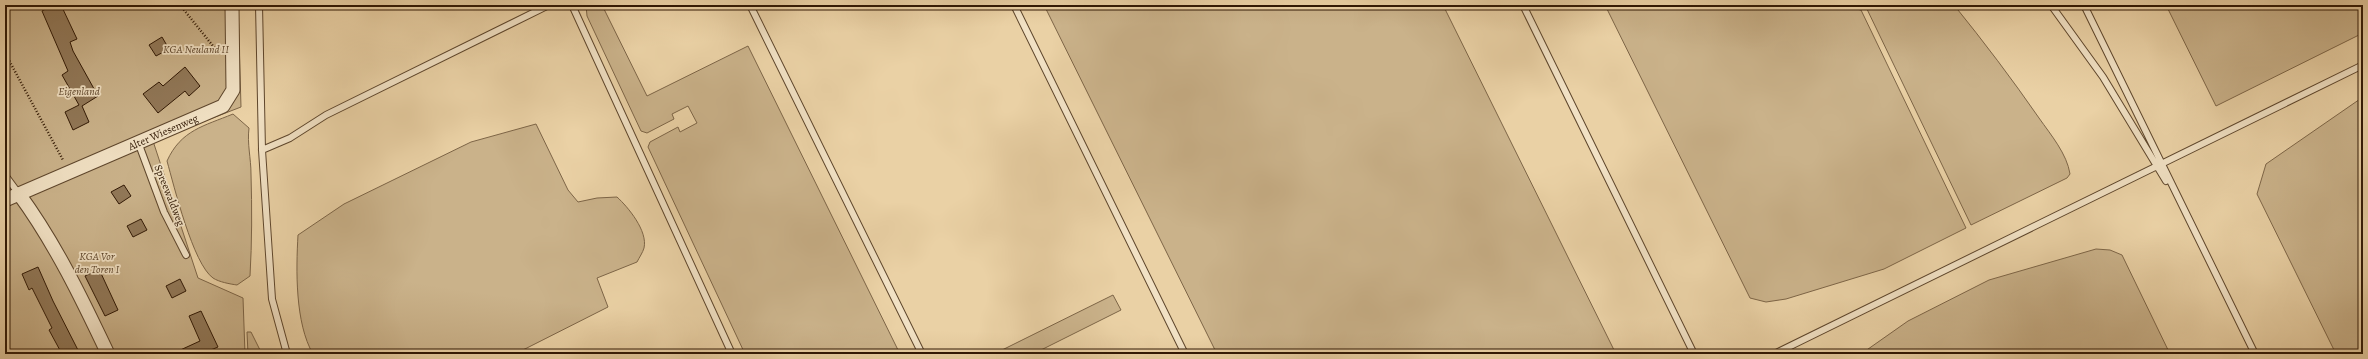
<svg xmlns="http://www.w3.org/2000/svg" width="2368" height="359" viewBox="0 0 2368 359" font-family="Alegreya,serif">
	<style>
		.green { fill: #cab28a; stroke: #7d6547 }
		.building { fill: #917858; stroke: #301804 }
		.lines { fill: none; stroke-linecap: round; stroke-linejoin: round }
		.service-casing { stroke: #5e462c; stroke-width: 8 }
		.minor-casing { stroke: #5e462c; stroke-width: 15 }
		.path { stroke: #301804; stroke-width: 2.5; stroke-dasharray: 1 2; stroke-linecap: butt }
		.service { stroke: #f1e1c4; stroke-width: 6 }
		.minor { stroke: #f1e1c4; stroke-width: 13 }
		.labels { text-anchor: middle; stroke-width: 3.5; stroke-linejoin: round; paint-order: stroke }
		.park-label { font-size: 11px; font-style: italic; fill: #5e462c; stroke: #f1e1c4 }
		.street-label { font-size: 11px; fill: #301804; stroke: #f1e1c4 }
	</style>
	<rect width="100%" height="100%" fill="#ead1a5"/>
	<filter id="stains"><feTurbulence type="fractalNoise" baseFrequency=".005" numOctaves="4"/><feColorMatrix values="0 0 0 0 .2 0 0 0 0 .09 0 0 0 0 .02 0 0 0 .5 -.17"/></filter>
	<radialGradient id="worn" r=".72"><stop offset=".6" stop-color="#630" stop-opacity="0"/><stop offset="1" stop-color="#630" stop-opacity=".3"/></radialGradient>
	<!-- green -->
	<path class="green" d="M5 5H238L241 107 153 141 198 278 243 298 245 354H5Z
		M586 5H602L647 96 748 46 900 354H745L648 147 650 142 678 127 680 132 697 123 688 106 672 114 674 119 647 133 641 131 587 16Z
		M1044 5H1443L1616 354H1217Z
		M1605 5H1846L1847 7 1861 10 1966 228 1884 269 1786 299 1766 302 1750 298Z
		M1865 5H1954C1984 42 2012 79 2039 118 2051 135 2067 154 2070 174L2067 178 1971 225Z
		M2166 5H2363V33L2216 106Z
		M2363 97V354H2336L2257 194 2266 164Z
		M233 114 249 128C247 144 251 158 251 174 252 208 252 242 250 276L237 285C230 284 219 282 213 278 193 264 174 186 167 161 181 130 204 126 233 114Z
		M536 124 568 190 578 202 597 198 617 197C628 207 648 231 644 248 643 252 639 258 637 262L597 278 608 307 515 354H313C295 323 296 270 298 235L344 204 471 142Z
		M2096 249 2110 250 2122 255 2170 354H1861L1908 321 1989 280Z
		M1113 295 1121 310 1033 354H994Z
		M247 332H251L262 354H248Z"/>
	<!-- building -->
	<path class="building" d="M53 5H61L77 39 70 42 73 51 98 96 82 106 89 122 73 130 65 112 79 105 62 75 68 71 42 11Z
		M162 37 169 49 156 56 149 45Z
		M185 67 200 86 189 96 185 91 158 113 143 94 159 82 163 86Z
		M124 185 131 196 119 204 111 192Z
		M141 219 147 230 133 237 127 226Z
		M38 267 53 301 80 354H62L49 330 52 328 32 288 29 290 22 274Z
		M99 269 118 310 105 316 85 276Z
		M180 279 186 291 172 298 166 286Z
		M201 311 218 347 201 354H177L176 352 200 341 189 316Z"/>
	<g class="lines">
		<defs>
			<path id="service" d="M259 5 262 150 272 299 287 354
				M572 5 732 354
				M750 5 922 354
				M1014 5 1185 354
				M1523 5 1694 354
				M2051 5 2103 77 2166 181
				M2084 5 2255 354
				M138 142 164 212 186 255
				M262 150 290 138 326 115 549 5
				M5 175 19 194
				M1102 354H1127
				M1774 354 2363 65"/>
			<g id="minor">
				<path d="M19 194C55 243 82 299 108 354"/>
				<path id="s1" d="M5 200 223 106 233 90 232 5"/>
			</g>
		</defs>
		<!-- service casing -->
		<use href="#service" class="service-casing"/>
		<!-- minor casing -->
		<use href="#minor" class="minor-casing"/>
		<!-- path -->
		<path class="path" d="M180 5 217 51
			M5 53 63 160"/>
		<!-- service -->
		<use href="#service" class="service"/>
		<!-- minor -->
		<use href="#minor" class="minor"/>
	</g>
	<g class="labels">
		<!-- park labels -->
		<g class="park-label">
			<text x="196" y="53">KGA Neuland II</text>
			<text x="79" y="95">Eigenland</text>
			<text x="97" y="260">KGA Vor<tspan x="97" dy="13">den Toren I</tspan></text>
		</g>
		<!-- street labels -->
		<g class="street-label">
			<text dy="4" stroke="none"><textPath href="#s1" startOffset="172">Alter Wiesenweg</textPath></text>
			<text transform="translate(170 195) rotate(68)" y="4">Spreewaldweg</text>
		</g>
	</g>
	<!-- margin -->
	<rect width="2368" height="359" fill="none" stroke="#ead1a5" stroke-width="20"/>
	<rect x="6" y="6" width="2356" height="347" fill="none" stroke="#301804" stroke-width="2"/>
	<rect x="10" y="10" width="2348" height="339" fill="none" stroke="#301804"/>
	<rect width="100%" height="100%" filter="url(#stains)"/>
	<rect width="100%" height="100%" fill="url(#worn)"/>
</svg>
